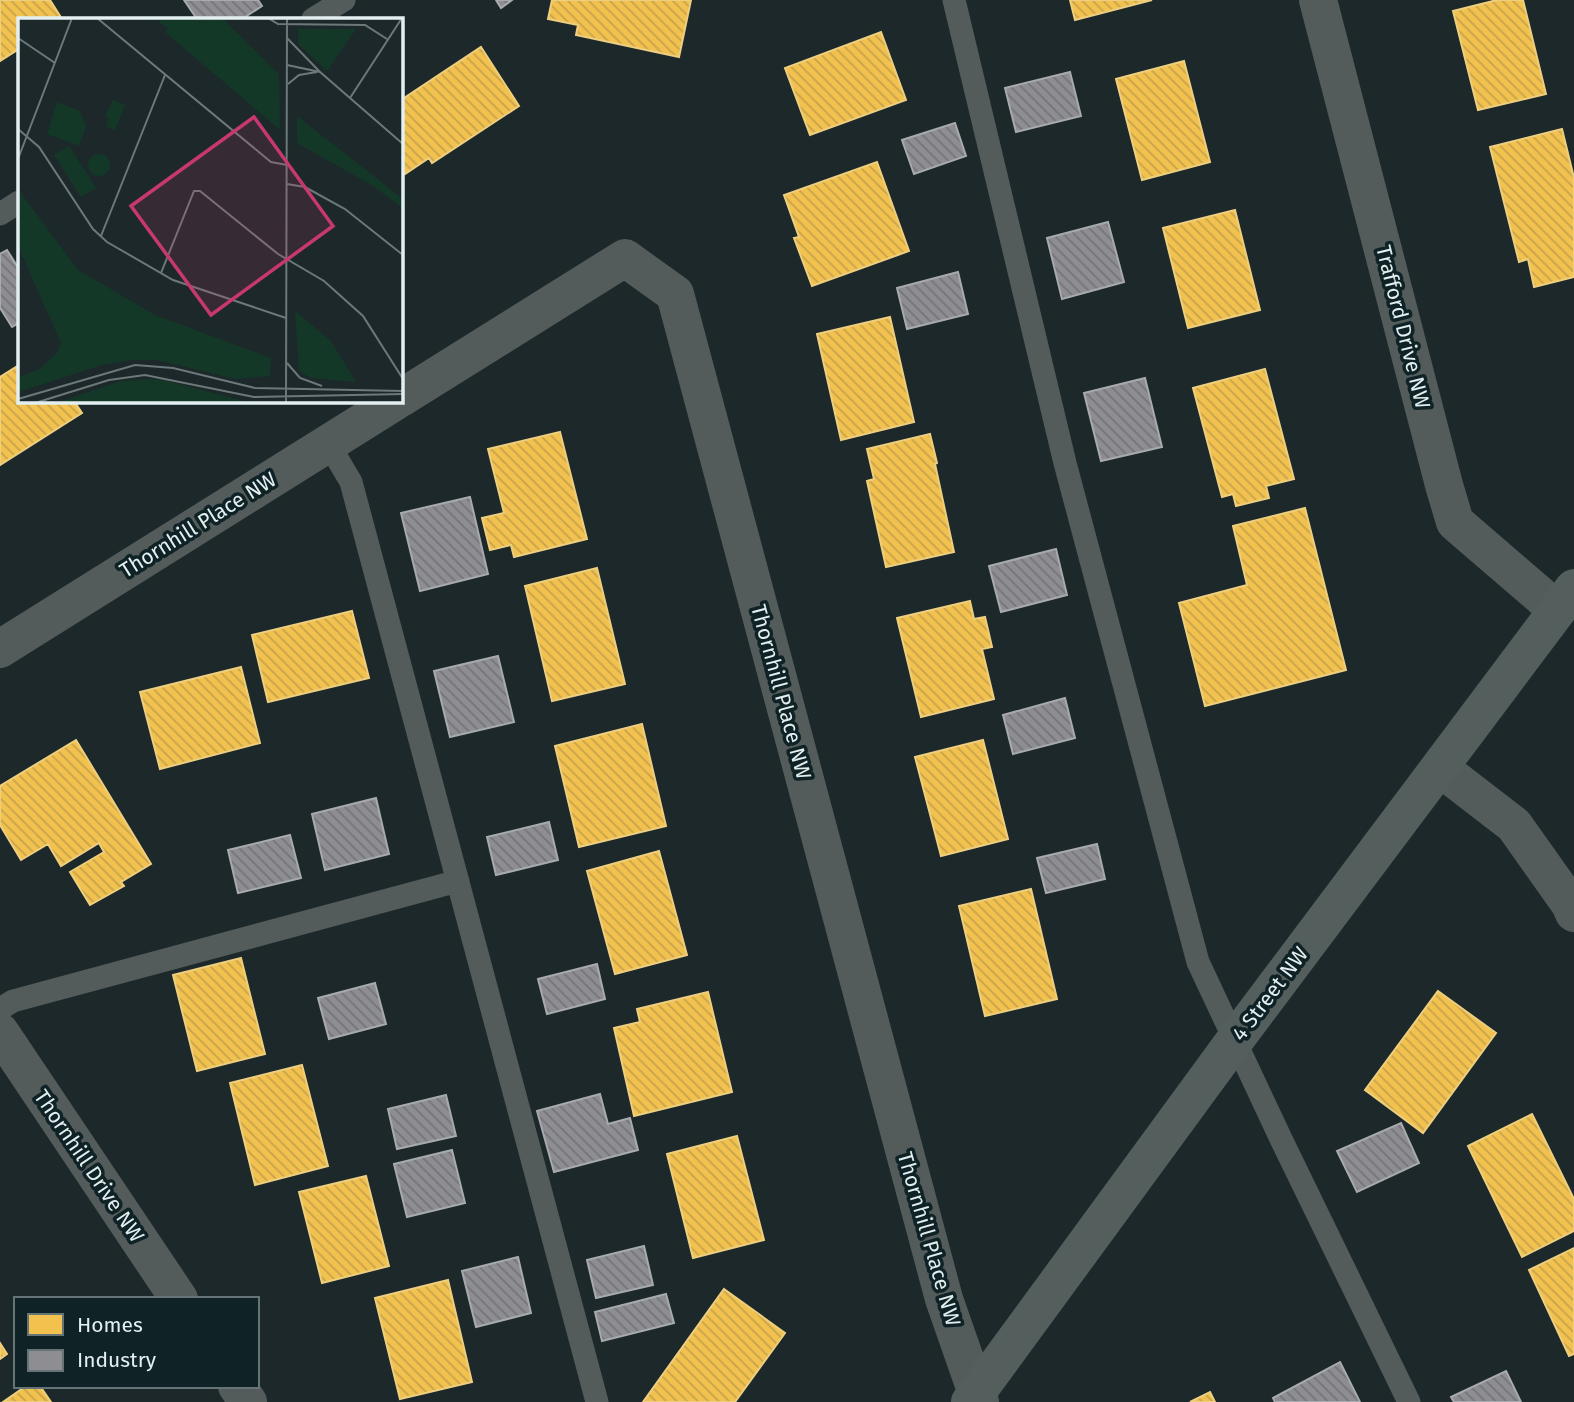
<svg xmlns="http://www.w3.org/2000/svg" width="1574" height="1402" viewBox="0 0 1574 1402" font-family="'Fira Sans',sans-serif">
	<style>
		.homes { fill: url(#homes-back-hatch); stroke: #eecf7f; stroke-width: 2 }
		.industry { fill: url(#industry-back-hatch); stroke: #a7aaae; stroke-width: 2 }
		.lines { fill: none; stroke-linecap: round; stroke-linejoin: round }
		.lane { stroke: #535c5b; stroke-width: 23 }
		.street { stroke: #535c5b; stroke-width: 38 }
		.secondary { stroke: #535e5d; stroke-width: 38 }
		.labels { text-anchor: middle; stroke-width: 7; stroke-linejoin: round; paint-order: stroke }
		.street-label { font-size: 21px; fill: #e3eff1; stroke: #0f2225 }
		.inset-road { fill: none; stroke: #6c787a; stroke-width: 2 }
		.view { fill: #c73872; fill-opacity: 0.15; stroke: #c73872; stroke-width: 3.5 }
		.inset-edge { fill: none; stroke: #e3eff1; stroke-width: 3.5 }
	</style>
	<defs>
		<pattern id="homes-back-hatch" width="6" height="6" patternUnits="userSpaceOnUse" patternTransform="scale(1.75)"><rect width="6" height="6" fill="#f2c14e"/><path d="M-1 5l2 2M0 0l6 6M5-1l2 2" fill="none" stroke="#c6a34c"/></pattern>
		<pattern id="industry-back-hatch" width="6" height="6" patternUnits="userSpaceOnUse" patternTransform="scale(1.75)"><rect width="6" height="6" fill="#8d8d92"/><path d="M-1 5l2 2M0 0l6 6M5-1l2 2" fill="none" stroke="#737578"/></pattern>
	</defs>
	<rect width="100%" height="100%" fill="#1d282a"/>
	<!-- homes -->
	<path class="homes" d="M0 0H50L62 19H19V49L0 61Z
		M552 0H691L679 57 576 35 578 25 548 19Z
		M1070 0H1152L1075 20Z
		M1497 0H1523L1546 94 1478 110 1453 11Z
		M881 32 906 100 810 135 785 68Z
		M481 47 519 106 432 163 429 158 405 174 401 167V100Z
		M1184 61 1210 162 1142 180 1116 79Z
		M1562 129 1574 178V277L1534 287 1528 259 1519 262 1490 147Z
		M877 162 909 251 812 286 794 238 799 237 784 195Z
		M1235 210 1260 310 1188 328 1163 228Z
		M890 317 914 422 841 440 817 334Z
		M19 365V401H74L82 413 0 465V377Z
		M1265 369 1294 479 1266 486 1269 498 1236 506 1233 494 1222 497 1193 388Z
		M560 432 587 539 514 557 511 545 490 550 482 518 504 513 488 449Z
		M930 434 937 463 935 464 954 552 886 567 867 481 874 479 867 449Z
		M1305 508 1346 670 1205 706 1179 603 1247 585 1233 526Z
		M597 568 625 684 552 701 525 586Z
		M970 601 974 619 985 617 992 647 982 649 994 699 921 717 897 618Z
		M352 611 369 678 268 702 252 635Z
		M241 667 260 743 160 769 140 692Z
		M642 724 666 826 579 847 555 746Z
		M76 740 151 864 121 882 124 886 90 905 70 872 104 852 99 843 61 866 48 844 21 860 0 825V786Z
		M983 740 1008 839 941 856 915 757Z
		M659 851 687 955 615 974 587 871Z
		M1031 889 1057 999 985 1016 959 906Z
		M241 958 265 1054 197 1071 173 975Z
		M1438 991 1496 1033 1423 1133 1365 1090Z
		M708 992 732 1092 634 1116 614 1028 640 1022 637 1009Z
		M302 1065 328 1166 255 1185 230 1083Z
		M1532 1114 1574 1199V1231L1522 1257 1468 1146Z
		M737 1136 764 1240 693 1258 667 1154Z
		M366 1176 389 1266 322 1283 299 1192Z
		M1574 1248V1354L1569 1356 1529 1270Z
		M448 1280 472 1382 400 1399 375 1298Z
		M724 1289 785 1333 735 1402H643Z
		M0 1343 7 1354 0 1359Z
		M26 1386H40L51 1402H3Z
		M1210 1392 1215 1402H1190Z"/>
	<!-- industry -->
	<path class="industry" d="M184 0H258L262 6 242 19H197Z
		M496 0H512L501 8Z
		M1070 72 1081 116 1016 132 1005 88Z
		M955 123 966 156 914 174 902 140Z
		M1108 222 1124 282 1062 299 1047 238Z
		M7 250 19 269V323L12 327 0 308V254Z
		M958 272 968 314 907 329 897 288Z
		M1145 378 1162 447 1101 461 1084 393Z
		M470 497 488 574 420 591 401 513Z
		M1056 549 1067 595 1001 612 989 566Z
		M498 656 514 722 450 737 434 671Z
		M1065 698 1075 738 1013 754 1003 715Z
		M376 798 389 854 325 870 312 814Z
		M549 822 558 860 496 875 487 837Z
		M290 835 301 878 238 893 228 850Z
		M1097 844 1105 879 1046 893 1037 858Z
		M597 964 605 999 547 1014 538 979Z
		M375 983 386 1024 329 1039 318 998Z
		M600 1094 608 1124 630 1118 638 1150 554 1172 537 1111Z
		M446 1095 456 1136 397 1149 388 1109Z
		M1401 1123 1419 1163 1357 1192 1337 1151Z
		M452 1150 465 1203 407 1217 394 1164Z
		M644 1246 653 1285 596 1298 587 1260Z
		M518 1257 531 1313 476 1327 462 1271Z
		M666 1294 674 1323 602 1341 595 1312Z
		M1340 1362 1360 1402H1275L1273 1398Z
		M1506 1371 1521 1402H1454L1451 1397Z"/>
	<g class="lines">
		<!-- lane -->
		<path class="lane" d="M954 0 1065 463 1198 962 1281 1139 1409 1402
			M313 19 344 0
			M0 214 19 202
			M328 443 351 482 597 1402
			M0 1009 13 1001 458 881"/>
		<!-- street -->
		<path class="street" d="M1318 0 1444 485 1455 522 1557 610
			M401 398 625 258 675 294 944 1299 980 1402
			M0 649 396 401
			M1440 768 1514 825 1570 904 1574 913
			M0 1032 179 1299
			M237 1386 248 1402"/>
		<!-- secondary -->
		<path class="secondary" d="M970 1402 1235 1040 1574 588"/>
	</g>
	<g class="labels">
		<!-- street labels -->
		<g class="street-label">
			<text transform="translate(1403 327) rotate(76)" y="7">Trafford Drive NW</text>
			<text transform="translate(198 525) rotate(-32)" y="7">Thornhill Place NW</text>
			<text transform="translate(781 692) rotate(75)" y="7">Thornhill Place NW</text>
			<text transform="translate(1270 994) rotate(-53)" y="7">4 Street NW</text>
			<text transform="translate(89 1166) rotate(56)" y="7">Thornhill Drive NW</text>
			<text transform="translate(929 1239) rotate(74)" y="7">Thornhill Place NW</text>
		</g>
	</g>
	<!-- overview -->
	<g transform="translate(18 18)">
		<rect width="385" height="385" fill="#1d282a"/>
		<path d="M279 98 385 181V190L352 166 279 125Z" fill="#143828"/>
		<path d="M137 0H204L261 56 262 112 147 14 150 11ZM280 11H338L309 53 280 26ZM95 82 107 87 97 112 88 109 91 100 87 98ZM0 171 60 252 137 297 253 340 252 358 217 361 139 342H114L84 347 0 374V360L21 351 39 335 43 325 0 228ZM277 293 313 323 338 364 293 360 281 353ZM129 361 149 363 234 385H38L103 363Z" fill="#143828"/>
		<path d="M39 84 62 93 68 109 61 128 29 116ZM51 128 78 170 63 179 36 137ZM70 147a11 11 0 1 1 22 0a11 11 0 1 1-22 0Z" fill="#143828"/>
		<path class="inset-road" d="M79 0 253 144 269 147M250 0 260 6 347 7 369 21M0 20 37 45M269 20 302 54M269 47 302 54 385 126M270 66 281 57 299 54M332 80 384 0M0 111 21 129 75 211 89 224 155 262 268 300M0 141 54 0M269 166 287 169 327 191 385 237M83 218 147 57M143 255 176 173H182L260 236 306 263 345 298 385 361M269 345 282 360 304 368M0 381 117 347 155 350 237 370 385 373M17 385 91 362 127 357 236 379 385 376M268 385 269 0"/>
		<path class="view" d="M236 99 315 208 193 297 113 188Z"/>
		<rect width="385" height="385" class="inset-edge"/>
	</g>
	<!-- legend -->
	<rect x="14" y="1297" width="245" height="91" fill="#0f2225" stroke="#647477" stroke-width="2"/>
	<rect x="28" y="1314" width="35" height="21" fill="#f2c14e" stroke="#647477" stroke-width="2"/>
	<text x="77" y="1332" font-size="21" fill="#e3eff1">Homes</text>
	<rect x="28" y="1350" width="35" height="21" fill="#8d8d92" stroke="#647477" stroke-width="2"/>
	<text x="77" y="1367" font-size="21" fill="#e3eff1">Industry</text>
</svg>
